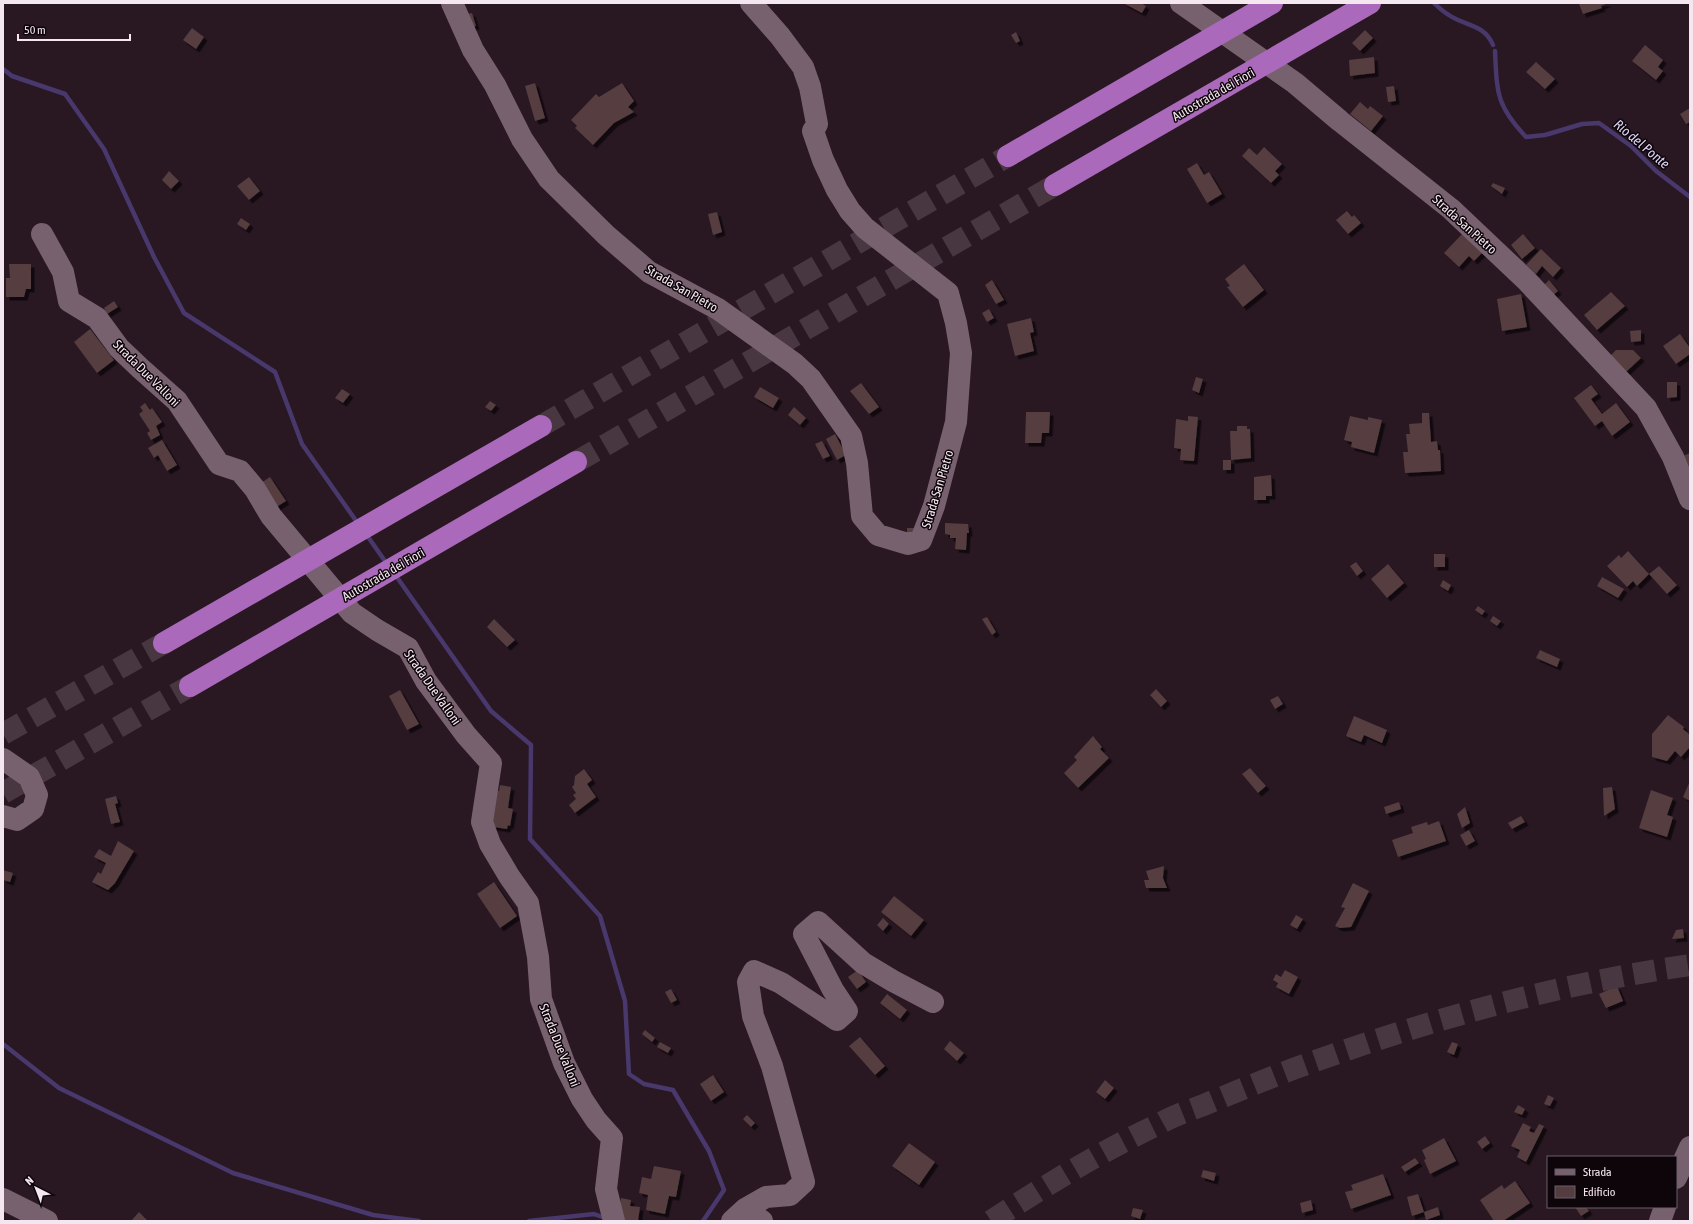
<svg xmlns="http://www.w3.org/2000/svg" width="1693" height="1224" viewBox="0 0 1693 1224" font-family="'Asap Condensed',sans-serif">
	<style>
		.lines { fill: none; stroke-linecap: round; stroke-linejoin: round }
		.stream { stroke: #48386c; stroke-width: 4.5 }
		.building { fill: #543c41; filter: url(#shadow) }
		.highway-tunnel { stroke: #483641; stroke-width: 22; stroke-dasharray: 22 11; stroke-linecap: butt }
		.minor { stroke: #78616f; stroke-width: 22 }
		.highway { stroke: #aa69bb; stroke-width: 22 }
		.labels { text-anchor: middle; stroke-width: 3; stroke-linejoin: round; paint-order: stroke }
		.street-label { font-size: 13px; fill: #f5e7ef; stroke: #0d050a }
		.water-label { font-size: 14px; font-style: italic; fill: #ddd5f7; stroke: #0d050a }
	</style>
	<defs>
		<filter id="shadow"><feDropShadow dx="3.5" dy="3.5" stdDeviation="0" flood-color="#0009"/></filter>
	</defs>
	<rect width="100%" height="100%" fill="#291722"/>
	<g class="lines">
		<!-- stream -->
		<path class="stream" d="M1434 3C1441 10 1449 16 1458 20 1472 26 1486 28 1493 45
			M1495 51C1497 93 1496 105 1526 137L1545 135 1582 124 1599 123 1631 146 1656 171 1690 197
			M3 69 12 76 65 94 104 149 154 257 184 313 275 372 302 444 359 525
			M366 534 387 564
			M394 573 491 711 531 745 530 839 600 916 625 1001 629 1074 644 1084 673 1090 709 1151 724 1190 703 1221
			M3 1044 59 1088 233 1173 373 1215 419 1221
			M529 1221 594 1214 605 1218"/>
	</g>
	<!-- building -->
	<path class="building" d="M1123 3H1141L1146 6 1142 13Z
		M1583 3H1608L1601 6 1602 8 1583 14 1579 4Z
		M472 13 476 26 471 27 467 14Z
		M192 28 204 37 196 49 183 40Z
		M1365 30 1373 38 1360 51 1352 43Z
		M1016 32 1020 41 1016 43 1011 35Z
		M1645 45 1663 60 1658 67 1663 71 1656 80 1632 61Z
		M1374 57 1375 73 1350 76 1349 60Z
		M1536 62 1555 79 1545 89 1526 72Z
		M535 83 545 118 535 121 525 86Z
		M622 83 634 101 628 107 634 112 614 123 593 145 575 128 577 126 571 120 596 94 599 97Z
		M1394 86 1396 101 1388 102 1386 87Z
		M1360 102 1368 109 1370 106 1383 116 1371 131 1350 114Z
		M1690 108V122L1686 124 1680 114Z
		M1264 147 1282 164 1275 171 1279 175 1271 183 1242 156 1249 148 1257 155Z
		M1197 163 1204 175 1209 172 1222 194 1207 203 1187 169Z
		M169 171 179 181 171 189 162 180Z
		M249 177 260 191 249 200 237 186Z
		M1493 183 1505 188 1502 194 1491 186Z
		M1347 211 1352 217 1354 215 1361 223 1348 234 1336 220Z
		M717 212 722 232 713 235 708 214Z
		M241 218 250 224 246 230 237 224Z
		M1463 233 1483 252 1474 261 1469 256 1459 267 1444 253Z
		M1523 234 1535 248 1522 259 1511 245Z
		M1541 249 1561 268 1553 277 1542 266 1536 274 1526 265Z
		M9 264H31V289H26L24 297H6V278H10Z
		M1244 264 1264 290 1243 307 1227 287 1230 286 1225 279Z
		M992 280 1004 300 996 304 985 285Z
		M1549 280 1558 291 1552 296 1543 286Z
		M1611 292 1625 306 1597 330 1584 315Z
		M1521 294 1527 327 1502 331 1497 299Z
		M114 301 118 307 107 314 104 308Z
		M989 309 994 318 987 322 982 313Z
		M1031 318 1034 332 1030 333 1034 351 1015 356 1007 324Z
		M90 329 114 360 97 373 74 342Z
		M1641 330V341L1631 342 1630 331Z
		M1680 334 1690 348V354L1676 364 1663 346Z
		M1616 350H1633L1641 358 1626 372 1610 356Z
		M1196 377 1203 379 1199 393 1192 390Z
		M1667 382H1677V397L1667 398Z
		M861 383 879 407 869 414 850 391Z
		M1591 385 1598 394 1591 399 1602 414 1616 403 1630 422 1612 436 1602 421 1595 426 1574 398Z
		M760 387 779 398 773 408 754 397Z
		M342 389 350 394 343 403 335 398Z
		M490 401 496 405 491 411 485 407Z
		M145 403 150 410 152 408 162 422 156 426 160 435 151 440 147 433 150 431 139 414 143 411 140 407Z
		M794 407 806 418 800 425 788 415Z
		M1026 412H1050L1049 433H1042L1041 443H1025Z
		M1422 413H1429L1431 442 1437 441 1438 450H1440L1441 471 1405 473 1403 452H1408L1406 434H1410L1409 424 1422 423Z
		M1188 416 1198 417 1194 461 1180 460 1181 449 1174 448 1176 419 1188 421Z
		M1350 416 1368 420V417L1382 420 1374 453 1351 447 1352 442 1344 440Z
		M1237 426H1247V429H1250L1251 458 1231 460 1230 431H1237Z
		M835 434 846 455 837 460 826 439Z
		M162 440 177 465 167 471 158 455 154 458 148 448Z
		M822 441 830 456 823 459 815 444Z
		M1690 453V472L1678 458Z
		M1223 460H1231V470H1223Z
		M1271 475 1272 496H1266V500H1254V477Z
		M270 477 286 501 270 511 255 487Z
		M945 523 968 524 969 533H967L966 550 955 549 956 538H950V535L945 534Z
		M907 528H918V534L907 533Z
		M1628 551 1649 574 1637 586 1633 581 1627 587 1607 566 1619 555 1621 558Z
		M1434 554H1445V567H1434Z
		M1356 562 1363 571 1357 576 1350 566Z
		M1388 564 1404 583 1387 598 1371 579Z
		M1659 566 1677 585 1667 594 1649 574Z
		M1602 577 1624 589 1618 598 1597 586Z
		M1443 580 1451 585 1448 591 1440 586Z
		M1478 606 1485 611 1482 615 1475 610Z
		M1493 616 1501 621 1497 626 1490 621Z
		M987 617 996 632 992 635 982 619Z
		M494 619 515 640 507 647 487 627Z
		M1540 650 1560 659 1557 667 1536 658Z
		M1156 689 1167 701 1161 707 1150 695Z
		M400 690 419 724 407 730 389 696Z
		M1278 696 1283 704 1275 709 1270 700Z
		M1668 715 1684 727 1683 729 1690 735V747L1681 757 1675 751 1667 761 1652 757V734Z
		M1354 716 1387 730 1382 743 1364 735 1361 742 1346 736Z
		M1093 736 1102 747 1100 749 1109 758 1078 788 1064 773 1077 760 1074 757Z
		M1250 768 1266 786 1258 793 1242 774Z
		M584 769 592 780 587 784 596 797 575 813 569 805 576 799 573 795 576 793 572 787 574 785 575 776Z
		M1690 781V801L1683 797Z
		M500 785 511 787 508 808 513 809 510 826 508 825 507 829 487 826 489 789 499 791Z
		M1612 787 1615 809 1604 816 1603 788Z
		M1651 790 1673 798 1667 815 1673 817 1667 837 1639 828Z
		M116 796 118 803 115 804 120 822 111 824 105 799Z
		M1399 802 1401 809 1386 814 1384 807Z
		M1465 807 1470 823 1462 828 1457 814Z
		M1521 816 1525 822 1512 829 1508 823Z
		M1439 821 1446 841 1398 857 1392 840 1413 833 1411 827 1427 822 1428 825Z
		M1469 830 1475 841 1466 846 1460 835Z
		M118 841 134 851 115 883 108 890 92 882 98 872 101 874 106 863 94 857 99 849 111 856Z
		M1164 866 1163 878 1167 888H1146L1144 880H1149L1146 871Z
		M3 870 13 873 10 882 3 880Z
		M494 882 517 916 500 928 477 894Z
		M1353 883 1369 891 1351 927 1340 928 1335 926 1345 908 1341 907Z
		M894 896 924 920 911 936 881 912Z
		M1296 915 1303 919 1297 929 1290 925Z
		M883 918 889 924 883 931 877 925Z
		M1683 929 1684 938 1672 939 1676 930Z
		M858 970 866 982 857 989 848 977Z
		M1285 970 1298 977 1289 994 1276 987 1278 983 1273 980 1276 974 1281 977Z
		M1617 986 1623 1001 1606 1008 1599 994Z
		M671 989 677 1000 671 1003 665 992Z
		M887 994 907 1010 900 1019 880 1003Z
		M645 1030 655 1038 652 1042 642 1034Z
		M860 1037 885 1066 875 1075 849 1046Z
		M950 1041 964 1053 957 1061 944 1049Z
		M660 1042 671 1048 668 1053 657 1047Z
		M1452 1042 1458 1044 1454 1055 1447 1052Z
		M713 1075 724 1092 711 1101 700 1084Z
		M1105 1080 1114 1088 1105 1099 1096 1092Z
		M1548 1095 1554 1098 1550 1106 1544 1104Z
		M1518 1105 1525 1109 1522 1115 1514 1112Z
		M747 1115 755 1123 751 1127 743 1119Z
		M1523 1123 1531 1127 1529 1131 1534 1133 1539 1124 1544 1126 1526 1162 1517 1157 1520 1150 1511 1146Z
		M1485 1136 1490 1143 1482 1149 1477 1142Z
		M1444 1138 1456 1161 1430 1174 1424 1160 1426 1159 1422 1150Z
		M909 1143 935 1162 919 1185 892 1166Z
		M1415 1158 1419 1163 1405 1172 1401 1167Z
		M654 1166 681 1171 676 1197 669 1196 665 1214 646 1210 648 1195 639 1193 642 1177 651 1179Z
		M1203 1170 1216 1173 1214 1181 1201 1177Z
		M1383 1174 1391 1195 1351 1209 1345 1192 1353 1190 1351 1185Z
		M1515 1181 1530 1203 1503 1221H1494L1480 1200 1502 1185 1504 1189Z
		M1418 1194 1424 1212 1412 1216 1407 1197Z
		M621 1198 631 1200 630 1206 640 1207 638 1221H622L620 1206Z
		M1311 1200 1313 1210 1302 1213 1300 1203Z
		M1438 1207 1440 1215 1426 1220 1424 1212Z
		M1575 1207H1586L1589 1211 1581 1216Z
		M1133 1208 1143 1210 1140 1219 1131 1216Z
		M139 1212 148 1221H131Z"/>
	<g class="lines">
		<!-- highway-tunnel -->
		<path class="highway-tunnel" d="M541 426 1008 156
			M576 462 1055 185
			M3 734 164 643
			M3 793 190 686
			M991 1221C1046 1185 1102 1151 1161 1123 1175 1115 1191 1110 1206 1104 1235 1092 1264 1080 1293 1069 1421 1022 1555 984 1690 965"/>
		<!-- minor -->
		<path class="minor" d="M452 3 473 50 495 85 522 139 549 179 606 235 649 272 718 309 795 364 811 379 851 436 857 463 862 516 878 535 908 544 921 540 934 506 956 422 961 353 956 323 948 293 865 228 850 211 837 190 823 160 813 131 817 124 810 87 803 67 780 36 751 3
			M1181 3 1295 83 1340 121 1451 209 1526 280 1646 408 1673 457 1690 499
			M42 234 63 272 69 301 97 318 119 348 140 368 177 401 219 464 240 471 255 489 271 516 352 613 377 630 408 648 426 681 466 735 491 763 482 822 490 844 509 876 528 903 538 957 541 999 564 1063 582 1099 596 1120 612 1138 606 1189 614 1221
			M3 759 29 777 37 795 33 809 17 820 3 816
			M1676 1178 1690 1147
			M3 1199 47 1221
			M745 1209 762 1221
			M732 1221 745 1209 766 1197 790 1195 804 1182 772 1066 753 1016 748 982 754 971 781 983 837 1020 847 1011 833 990 804 934 818 922 863 963 893 981 933 1002
			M1660 1221 1665 1207"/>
		<!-- highway -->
		<path class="highway" d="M1008 156 1272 3
			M1055 185 1370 3
			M164 643 541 426
			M190 686 576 462"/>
	</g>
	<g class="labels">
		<!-- street labels -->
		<g class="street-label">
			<text transform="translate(1213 94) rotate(-30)" y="5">Autostrada dei Fiori</text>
			<text transform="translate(1465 224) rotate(42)" y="5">Strada San Pietro</text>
			<text transform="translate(682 288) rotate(30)" y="5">Strada San Pietro</text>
			<text transform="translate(147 373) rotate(45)" y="5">Strada Due Valloni</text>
			<text transform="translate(937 489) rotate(-73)" y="5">Strada San Pietro</text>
			<text transform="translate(383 574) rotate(-30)" y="5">Autostrada dei Fiori</text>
			<text transform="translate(433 687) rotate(55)" y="5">Strada Due Valloni</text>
			<text transform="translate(560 1045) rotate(68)" y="5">Strada Due Valloni</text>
		</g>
		<!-- water labels -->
		<g class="water-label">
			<text transform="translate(1642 144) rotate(40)" y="5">Rio del Ponte</text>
		</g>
	</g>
	<!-- border -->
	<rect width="1693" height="1224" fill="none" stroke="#f5e7ef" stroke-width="8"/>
	<!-- legend -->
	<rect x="1547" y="1156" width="130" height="52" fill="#0d050a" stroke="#6a5f66"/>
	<rect x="1555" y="1169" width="20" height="6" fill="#78616f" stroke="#6a5f66"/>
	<text x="1583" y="1176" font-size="12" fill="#f5e7ef">Strada</text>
	<rect x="1555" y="1186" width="20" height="12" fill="#543c41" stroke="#6a5f66"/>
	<text x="1583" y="1196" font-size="12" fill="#f5e7ef">Edificio</text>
	<!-- north arrow -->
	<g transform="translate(36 1188) rotate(318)" stroke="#0d050a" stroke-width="3" paint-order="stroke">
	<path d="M0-3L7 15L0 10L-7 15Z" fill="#f5e7ef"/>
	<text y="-6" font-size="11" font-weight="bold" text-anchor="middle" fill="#f5e7ef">N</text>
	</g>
	<!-- scale -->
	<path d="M18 34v6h112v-6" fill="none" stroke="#f5e7ef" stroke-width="2"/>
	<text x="24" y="34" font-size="12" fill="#f5e7ef" stroke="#0d050a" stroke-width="3" paint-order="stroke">50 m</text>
</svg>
